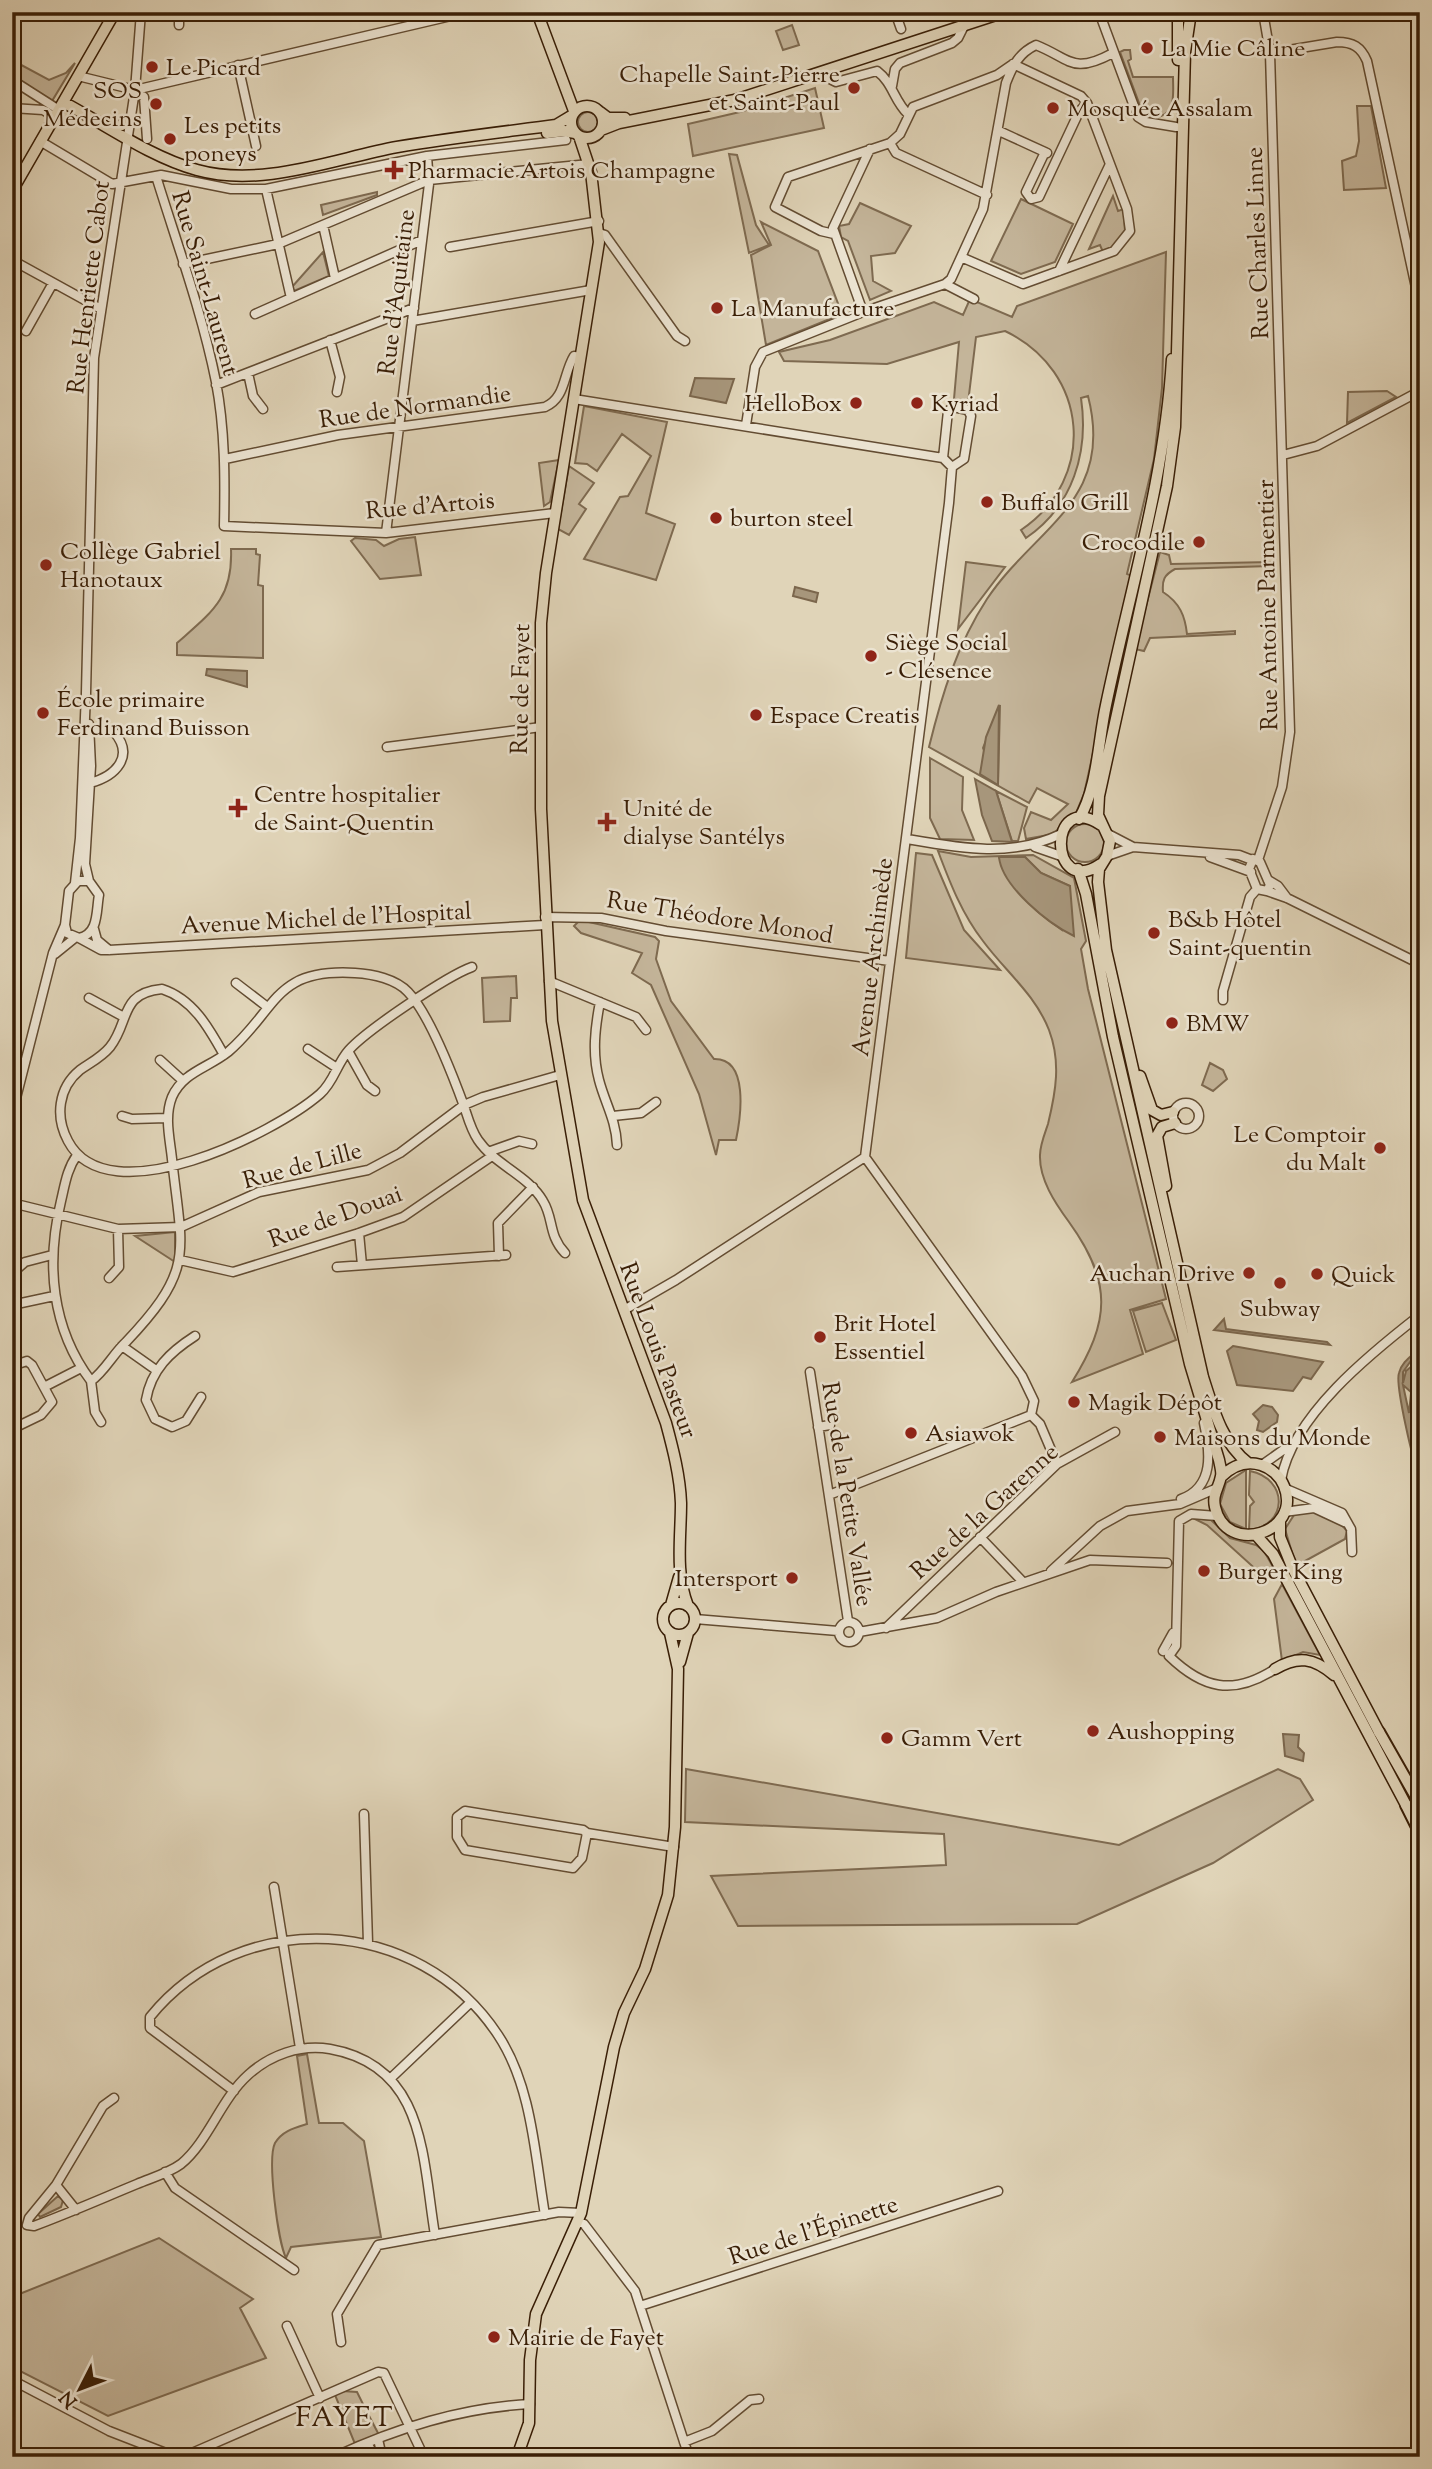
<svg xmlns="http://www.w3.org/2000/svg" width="1432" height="2469" viewBox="0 0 1432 2469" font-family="'Sorts Mill Goudy',serif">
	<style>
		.green { fill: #c4b59a; stroke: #7e6a50; stroke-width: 2; fill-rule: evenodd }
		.water { fill: #a7967b; stroke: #7b664c; stroke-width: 2 }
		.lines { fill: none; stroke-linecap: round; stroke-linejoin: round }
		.minor-casing { stroke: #634c32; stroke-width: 11 }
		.major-casing { stroke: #391e06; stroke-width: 13 }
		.highway-casing { stroke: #391e06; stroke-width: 14 }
		.minor { stroke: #ebe3d1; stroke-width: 8 }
		.major { stroke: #e0d4b8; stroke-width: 10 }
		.highway { stroke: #e0d4b8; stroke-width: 10 }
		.poi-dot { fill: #8f2418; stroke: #ebe3d1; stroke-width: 2.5 }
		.labels { text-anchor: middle; stroke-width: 5; stroke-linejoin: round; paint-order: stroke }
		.poi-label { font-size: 24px; fill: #391e06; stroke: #ebe3d1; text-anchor: start }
		.street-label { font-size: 24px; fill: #391e06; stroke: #ebe3d1 }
		.quarter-label { font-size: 28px; letter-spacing: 2px; fill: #391e06; stroke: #ebe3d1 }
	</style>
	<rect width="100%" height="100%" fill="#e0d4b8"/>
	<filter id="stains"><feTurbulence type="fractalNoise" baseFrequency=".00286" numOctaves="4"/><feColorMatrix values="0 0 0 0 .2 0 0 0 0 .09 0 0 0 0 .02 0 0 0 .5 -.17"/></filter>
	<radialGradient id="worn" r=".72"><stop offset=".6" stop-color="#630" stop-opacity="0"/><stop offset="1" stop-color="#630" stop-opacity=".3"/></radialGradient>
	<!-- green -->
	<path class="green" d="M792 25 799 45 783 50 776 31Z
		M1124 50H1130L1131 59 1128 61 1133 77H1173C1173 95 1177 115 1154 118L1142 111 1120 52Z
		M12 60 49 80 66 73 75 63 52 101 12 76Z
		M815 88 824 128 693 156 688 124 740 112Z
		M1357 106H1371L1386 188 1344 190 1342 161 1356 156 1359 141Z
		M578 122a10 10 0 1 1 20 0a10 10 0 1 1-20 0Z
		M729 154 737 155 756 225 769 245 749 253Z
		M377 192V195L323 215 321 205Z
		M1113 196 1118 211 1124 209 1125 234 1119 243 1103 252 1100 245 1089 249Z
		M1021 199 1073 224 1055 262 1021 274 991 261Z
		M860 203 911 226 895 253 871 256 873 281 891 291 870 300 848 241 841 237 839 226 849 224Z
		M761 222 818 251 842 314 766 345 751 255 771 245Z
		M323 252 329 276 294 291 292 287Z
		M1166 252 1162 388 1154 459 1127 574 1132 576 1084 794 1076 813 1064 821 1054 834 1026 839 1024 828 1031 812 1051 820 1068 804 1037 788 1029 803 929 747C942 694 957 645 987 599 1035 527 1115 501 1088 396L1081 398C1089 452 1073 506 1026 538L1021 530C1098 478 1089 371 1005 331L976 337 968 403 954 399 959 342 887 364 784 361 779 352 830 340 934 302 963 315 970 299 1012 317 1017 306ZM1000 705 998 783 983 748Z
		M1387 391 1396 397 1347 423 1348 392Z
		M584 406 667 422 646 513 675 524 656 580 584 559 620 497 628 496 651 456 622 434 597 471 587 464 575 463Z
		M559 460 550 502 544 506 539 463Z
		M569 466 594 483 579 504 586 509 569 535 558 529Z
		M415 537 421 575 380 579 351 541 355 538 376 540 384 546 399 539Z
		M231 549H256V554L260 555 258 585 263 586V658L177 655V643C212 612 233 598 231 549Z
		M1160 552 1169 555 1171 564 1274 562 1270 566 1175 569C1164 575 1162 580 1163 592 1180 603 1185 616 1187 634L1235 631V634L1150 638 1144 651 1135 649Z
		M966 562 1005 567 958 629Z
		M930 758 963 777 962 810 974 840 940 839 930 818Z
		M996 791 1027 807 1018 841H1012Z
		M1066 843a19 19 0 1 1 38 0a19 19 0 1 1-38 0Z
		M938 851 971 857 1033 855 1074 878 1086 941 1081 949 1088 989 1166 1299 1130 1310 1143 1354 1072 1382C1110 1321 1113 1283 1069 1222 1055 1203 1039 1179 1040 1155 1040 1145 1045 1133 1048 1124 1056 1091 1061 1062 1049 1030 1035 994 1005 971 983 941 962 914 950 883 938 851ZM999 857H1025L1041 873 1070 886 1062 930C1035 912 1009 889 999 857Z
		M916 853 932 855 964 930 1000 970 906 958Z
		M580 920 655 937 659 941 656 959 671 1001 714 1059C749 1058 741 1116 736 1140H719L716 1155 699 1094 651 985 632 973 642 953 581 933 574 926Z
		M516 976 517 998H511L510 1021 484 1022 482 978Z
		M1210 1063 1223 1070 1227 1079 1213 1091 1202 1085Z
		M175 1232V1262L135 1236Z
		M1162 1303 1176 1340 1146 1352 1133 1311Z
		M1246 1470V1529L1230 1522 1220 1504 1226 1483Z
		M1250 1471C1289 1479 1288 1526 1249 1530L1250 1506 1254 1502 1249 1495Z
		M1310 1510 1335 1517 1347 1531 1345 1539 1296 1566 1285 1529 1296 1512Z
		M1193 1518 1211 1520 1230 1538 1256 1545 1264 1551 1278 1576 1266 1577 1261 1574 1207 1525Z
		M1282 1584 1320 1655 1303 1652 1282 1661 1274 1599Z
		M686 1769 1119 1845 1278 1769 1300 1779 1313 1800 1213 1863 1077 1924 738 1926 711 1876 946 1865 944 1834 685 1822Z
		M307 2054 319 2123H343L364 2141 381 2237 291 2247 286 2258C278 2242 267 2159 275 2143 282 2131 294 2128 307 2124L297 2056Z
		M58 2196 63 2200 61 2207 40 2217 38 2214Z
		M159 2238 253 2299 240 2308 266 2358 108 2416 12 2367V2297Z
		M342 2391 357 2392 364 2406 359 2409 362 2415 367 2412 379 2435 355 2444 335 2395Z"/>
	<!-- water -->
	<path class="water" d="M695 378 734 379 726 403 690 396Z
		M795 587 818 593 816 602 793 596Z
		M207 669 247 671V687L206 675Z
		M999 705 998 785 980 774 986 737Z
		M975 779 996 791 1012 842 992 841 982 815Z
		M999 857H1025L1041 873 1070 886 1074 936C1049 924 1002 887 999 857Z
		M1224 1319 1226 1329 1327 1342 1330 1345 1214 1330Z
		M1233 1346 1323 1362 1311 1379 1303 1377 1293 1391 1237 1385 1227 1351Z
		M1420 1348 1403 1372V1383L1406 1371 1420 1359V1388L1411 1392 1403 1385 1409 1413 1411 1393 1420 1418V1476C1413 1465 1395 1383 1399 1373 1402 1361 1412 1356 1420 1348Z
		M1263 1405 1272 1407 1278 1415 1277 1422 1263 1432 1257 1430 1259 1421 1253 1414Z
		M1283 1734 1299 1735 1298 1747 1304 1753 1303 1761 1285 1756Z"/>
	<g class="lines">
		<defs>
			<path id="minor" d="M895 12 901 29
				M1099 12 1138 117 1146 122 1176 127
				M179 25V12
				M1270 53 1337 42C1353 42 1361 47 1367 61L1420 306
				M238 65 256 146
				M820 74 836 82 877 71C893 83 894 101 908 114
				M78 76 135 90 144 97 147 139
				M12 80 59 110
				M892 86 895 69 900 63 952 43 958 38 964 26
				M135 90 468 12
				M12 108 43 110 55 117
				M999 131 1047 153
				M40 141 112 184 161 175 231 189H266L427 156 566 140
				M890 143 896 153 987 195
				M1045 152 1026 192 1031 199 1039 197 1079 112 1087 103
				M156 176C177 244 202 312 216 382 225 429 225 478 224 526L386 533 555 513
				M266 189 291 298 422 240
				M323 225 335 278
				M599 233 605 235 677 336 685 341
				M834 234 821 231 775 207 788 177 890 143 900 134 913 107 997 75 1013 64
				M450 247 599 221
				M961 257 1023 284 1114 251 1130 231 1127 209 1087 103 1081 96 1013 64
				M12 260 101 309
				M183 264 278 244 429 180 589 164
				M1059 271 1110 164
				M945 284 951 279 983 209 1006 83C1013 65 1019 53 1036 45 1071 59 1072 75 1113 53
				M863 312 833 228 870 149
				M255 314 291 298
				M412 321 591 290
				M26 331 53 283
				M330 340 340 377 337 392
				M248 373 253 396 263 409
				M216 385 414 308
				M574 399 943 458
				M746 425 755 367 763 352 863 312 945 284 974 299
				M1283 455 1317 446 1420 391
				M943 458 952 467 949 503 865 1157 1022 1376 1034 1401 1031 1415
				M943 458 948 411 953 407 968 410 971 416 964 459 952 467
				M225 459 338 435 545 407C566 398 563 374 574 356L581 357
				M386 533 429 184 427 156
				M89 724 91 766 85 864 89 881
				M89 730 114 732C135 756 116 776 90 783
				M387 747 541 727
				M1108 834 1133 847
				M907 839C959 848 1011 858 1061 834
				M1035 847 1061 856
				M1107 856 1133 847 1239 855 1252 860
				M1210 857 1251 872
				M1253 859 1260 862 1270 885 1267 891 1257 889 1249 869Z
				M1258 860 1282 787 1290 732 1270 53 1263 12
				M1268 880 1278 886 1287 898
				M75 883 80 838 86 693 94 358 135 90 141 12
				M1267 891 1287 898 1420 964
				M545 917 601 918 666 931 890 961
				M94 929 97 940 109 950
				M79 938 101 950H109L545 925
				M55 954 76 937
				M549 981 636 1017 646 1030
				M236 983 266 1006
				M89 998 122 1016
				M1223 1000V991L1250 897 1257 889
				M600 1002C595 1028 592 1054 599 1080 605 1103 616 1120 617 1145
				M308 1049 337 1068
				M348 1051 367 1085 375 1091
				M224 1055C209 1028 193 999 162 989 119 993 130 1022 110 1047 102 1057 90 1063 80 1070 58 1088 55 1117 68 1141 108 1217 275 1133 320 1094 334 1082 337 1063 349 1050 367 1030 447 976 472 967
				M160 1060 182 1080
				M1173 1116a13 13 0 1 1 26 0a13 13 0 1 1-26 0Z
				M12 1114 53 953 65 925 69 891 78 881H89L99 895C96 911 99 934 79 938L67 933 65 925
				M122 1116 132 1119 167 1118
				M613 1116 641 1113 656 1102
				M488 1152 519 1141 532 1144
				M77 1155C67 1169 65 1184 61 1201 46 1263 51 1328 91 1381
				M12 1203 118 1229 181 1227 259 1192 368 1170 400 1153 464 1105 483 1097 560 1075
				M359 1233 362 1265
				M499 1256 498 1223 533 1187
				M180 1260 233 1272 359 1233 403 1217 492 1156
				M337 1267 506 1255
				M17 1269 25 1262 52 1255
				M109 1278 119 1267 118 1229
				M12 1305 54 1296
				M624 1310 676 1280 865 1157
				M195 1336C170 1352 151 1370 146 1400L155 1419 172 1427 186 1421 201 1397
				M122 1346 156 1370
				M12 1366 27 1361 32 1365 52 1402 41 1415 12 1429
				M810 1372 848 1621
				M44 1387 81 1368
				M1031 1415 1040 1424 1057 1464
				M101 1422 95 1412 91 1381C105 1371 113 1354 126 1342 196 1268 182 1253 172 1159 170 1139 164 1117 172 1097 183 1072 208 1068 228 1052 278 1009 273 968 355 973 373 974 396 979 408 992 430 1015 453 1076 464 1106 468 1118 471 1130 478 1140 495 1165 528 1175 543 1201 554 1219 548 1235 565 1253
				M818 1427 830 1425
				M1262 1465 1293 1443
				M1281 1480C1292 1416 1371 1353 1420 1315
				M1284 1488 1342 1513 1351 1529 1352 1552
				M829 1495 1031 1415
				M1181 1499C1215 1487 1210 1451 1204 1423
				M1284 1512 1314 1508 1344 1522
				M1217 1516 1191 1514 1179 1521 1176 1646 1169 1656C1203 1689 1233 1696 1275 1669
				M980 1537 1023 1582
				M1051 1571 1100 1526 1127 1511 1180 1504 1215 1489
				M695 1619 838 1631
				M839 1632a10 10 0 1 1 20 0a10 10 0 1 1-20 0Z
				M886 1628 1057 1464 1115 1432
				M859 1632 937 1618 996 1592 1090 1560 1167 1563
				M1163 1651 1173 1633
				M465 1811 583 1830 587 1833 582 1858 573 1868 465 1850 457 1837V1817Z
				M364 1814 368 1943
				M587 1833 674 1847
				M274 1887 300 2048
				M391 2078 471 2002
				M234 2091 150 2028V2017C241 1905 419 1915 498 2035 532 2086 535 2156 545 2215
				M114 2098 103 2106 56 2185 29 2218 27 2225 34 2226C69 2213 103 2198 137 2184 151 2178 169 2173 181 2164 208 2142 221 2099 248 2075 270 2055 300 2044 330 2049 426 2066 422 2157 435 2235
				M165 2172 175 2188 294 2270
				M56 2185 76 2210
				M578 2222 584 2224 635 2291 689 2457
				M640 2306 998 2191
				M287 2326 320 2398
				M341 2342 337 2314 378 2245 559 2212 581 2213
				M12 2380 109 2431 176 2457
				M378 2439 382 2457
				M684 2442 712 2431 750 2400 759 2399
				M367 2443 375 2457
				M190 2457 192 2453 378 2372 384 2373 424 2457
				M334 2457C397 2428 460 2408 530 2404"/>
			<path id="major" d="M537 12 574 111
				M1178 12V60
				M1191 12 1185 52 1175 427 1167 486 1099 796 1098 815 1110 841 1107 856 1099 869 1098 882 1106 950 1203 1377C1213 1408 1222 1443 1248 1463
				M63 102C106 125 150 157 197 170 262 188 333 159 397 147 450 138 503 132 556 125L571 116
				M571 122a16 16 0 1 1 32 0a16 16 0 1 1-32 0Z
				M600 112 608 118H625
				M113 129 131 121
				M601 130 619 123 735 100 1005 12
				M547 133 564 131 575 133
				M579 136 591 172 599 242 546 573 541 623V809L552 1021 583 1200 666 1423C673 1449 680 1476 681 1503 681 1538 675 1573 688 1606
				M12 191 115 12
				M1079 819C1098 787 1098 741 1106 705 1130 590 1165 477 1172 359
				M1101 864C1048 900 1047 788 1101 825
				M1078 869 1086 894 1113 1037 1190 1364 1219 1460C1220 1465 1222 1472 1221 1476 1219 1488 1212 1494 1215 1507 1226 1557 1303 1533 1284 1486 1280 1476 1271 1468 1261 1465 1245 1460 1232 1466 1221 1477
				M1140 1076 1152 1110 1161 1115 1173 1112
				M1166 1186 1157 1136 1162 1127 1175 1123
				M1280 1520V1537L1293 1569 1379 1732
				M1256 1535 1273 1554 1406 1805
				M663 1619a16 16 0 1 1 32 0a16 16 0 1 1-32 0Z
				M671 1605 679 1577
				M680 1662 688 1633
				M1275 1669C1298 1655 1314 1658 1334 1675
				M517 2457 529 2423 530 2360 536 2314 581 2213 614 2047 624 2013 645 1969 668 1895 675 1827 678 1669 670 1633"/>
			<path id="highway" d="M1379 1732 1420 1804
				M1406 1805 1420 1833"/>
		</defs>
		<!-- minor casing -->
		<use href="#minor" class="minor-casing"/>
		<!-- major casing -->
		<use href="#major" class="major-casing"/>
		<!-- highway casing -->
		<use href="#highway" class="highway-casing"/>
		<!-- minor -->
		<use href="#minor" class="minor"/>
		<!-- major -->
		<use href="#major" class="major"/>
		<!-- highway -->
		<use href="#highway" class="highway"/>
	</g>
	<!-- markers -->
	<g class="poi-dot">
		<circle cx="1147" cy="48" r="7"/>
		<circle cx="152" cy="67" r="7"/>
		<circle cx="854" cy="88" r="7"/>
		<circle cx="156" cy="104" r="7"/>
		<circle cx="1053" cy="108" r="7"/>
		<circle cx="170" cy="139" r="7"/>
		<path d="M390.5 159.5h7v7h7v7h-7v7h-7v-7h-7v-7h7z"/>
		<circle cx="717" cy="308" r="7"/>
		<circle cx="856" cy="403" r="7"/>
		<circle cx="917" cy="403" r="7"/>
		<circle cx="987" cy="502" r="7"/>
		<circle cx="716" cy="518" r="7"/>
		<circle cx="1199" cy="542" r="7"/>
		<circle cx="46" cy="565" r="7"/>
		<circle cx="871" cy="656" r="7"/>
		<circle cx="43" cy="713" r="7"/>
		<circle cx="756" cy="715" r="7"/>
		<path d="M234.5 797.5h7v7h7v7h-7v7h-7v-7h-7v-7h7z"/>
		<path d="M603.5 811.5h7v7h7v7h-7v7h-7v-7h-7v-7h7z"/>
		<circle cx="1154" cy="933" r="7"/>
		<circle cx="1172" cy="1023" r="7"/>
		<circle cx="1380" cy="1148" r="7"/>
		<circle cx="1249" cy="1273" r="7"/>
		<circle cx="1317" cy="1274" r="7"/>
		<circle cx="1280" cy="1283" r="7"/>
		<circle cx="820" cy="1337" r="7"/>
		<circle cx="1074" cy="1402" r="7"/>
		<circle cx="911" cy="1433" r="7"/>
		<circle cx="1160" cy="1437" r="7"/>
		<circle cx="1204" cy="1571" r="7"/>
		<circle cx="792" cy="1578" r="7"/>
		<circle cx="1093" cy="1731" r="7"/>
		<circle cx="887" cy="1738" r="7"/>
		<circle cx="494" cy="2337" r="7"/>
	</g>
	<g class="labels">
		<!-- poi labels -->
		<g class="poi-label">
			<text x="1161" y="56">La Mie Câline</text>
			<text x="166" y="75">Le Picard</text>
			<text x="840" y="82" text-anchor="end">Chapelle Saint-Pierre<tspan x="840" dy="28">et Saint-Paul</tspan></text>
			<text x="142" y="98" text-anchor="end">SOS<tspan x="142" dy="28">Médecins</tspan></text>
			<text x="1067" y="116">Mosquée Assalam</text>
			<text x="184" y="133">Les petits<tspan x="184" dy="28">poneys</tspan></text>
			<text x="408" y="178">Pharmacie Artois Champagne</text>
			<text x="731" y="316">La Manufacture</text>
			<text x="842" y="411" text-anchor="end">HelloBox</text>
			<text x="931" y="411">Kyriad</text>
			<text x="1001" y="510">Buffalo Grill</text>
			<text x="730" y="526">burton steel</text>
			<text x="1185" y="550" text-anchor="end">Crocodile</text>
			<text x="60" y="559">Collège Gabriel<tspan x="60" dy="28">Hanotaux</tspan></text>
			<text x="885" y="650">Siège Social<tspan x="885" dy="28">- Clésence</tspan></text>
			<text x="57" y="707">École primaire<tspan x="57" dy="28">Ferdinand Buisson</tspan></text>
			<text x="770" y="723">Espace Creatis</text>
			<text x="254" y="802">Centre hospitalier<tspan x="254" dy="28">de Saint-Quentin</tspan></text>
			<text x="623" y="816">Unité de<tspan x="623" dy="28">dialyse Santélys</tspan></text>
			<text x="1168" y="927">B&amp;b Hôtel<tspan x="1168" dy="28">Saint-quentin</tspan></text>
			<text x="1186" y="1031">BMW</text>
			<text x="1366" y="1142" text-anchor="end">Le Comptoir<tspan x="1366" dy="28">du Malt</tspan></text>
			<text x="1235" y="1281" text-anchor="end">Auchan Drive</text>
			<text x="1331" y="1282">Quick</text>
			<text x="1280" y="1316" text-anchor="middle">Subway</text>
			<text x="834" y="1331">Brit Hotel<tspan x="834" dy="28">Essentiel</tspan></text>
			<text x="1088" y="1410">Magik Dépôt</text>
			<text x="925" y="1441">Asiawok</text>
			<text x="1174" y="1445">Maisons du Monde</text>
			<text x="1218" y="1579">Burger King</text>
			<text x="778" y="1586" text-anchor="end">Intersport</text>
			<text x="1107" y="1739">Aushopping</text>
			<text x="901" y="1746">Gamm Vert</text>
			<text x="508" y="2345">Mairie de Fayet</text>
		</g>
		<!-- street labels -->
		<g class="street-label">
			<text transform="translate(1257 243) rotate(-92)" y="8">Rue Charles Linne</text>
			<text transform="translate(206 283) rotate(74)" y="8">Rue Saint-Laurent</text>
			<text transform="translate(88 287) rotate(-83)" y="8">Rue Henriette Cabot</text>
			<text transform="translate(396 292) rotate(-83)" y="8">Rue d'Aquitaine</text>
			<text transform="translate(415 406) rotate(-8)" y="8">Rue de Normandie</text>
			<text transform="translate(430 505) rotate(-5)" y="8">Rue d'Artois</text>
			<text transform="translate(1267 605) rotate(-91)" y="8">Rue Antoine Parmentier</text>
			<text transform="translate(520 689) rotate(-89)" y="8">Rue de Fayet</text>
			<text transform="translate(720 917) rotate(9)" y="8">Rue Théodore Monod</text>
			<text transform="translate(326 918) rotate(-3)" y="8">Avenue Michel de l'Hospital</text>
			<text transform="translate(872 957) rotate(-83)" y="8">Avenue Archimède</text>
			<text transform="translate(302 1165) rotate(-15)" y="8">Rue de Lille</text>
			<text transform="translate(335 1216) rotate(-20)" y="8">Rue de Douai</text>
			<text transform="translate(659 1350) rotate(70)" y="8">Rue Louis Pasteur</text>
			<text transform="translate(848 1494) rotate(81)" y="8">Rue de la Petite Vallée</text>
			<text transform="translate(984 1511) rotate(-42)" y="8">Rue de la Garenne</text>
			<text transform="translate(813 2230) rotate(-18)" y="8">Rue de l'Épinette</text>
		</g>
		<!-- quarter labels -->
		<g class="quarter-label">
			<text x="345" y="2426">FAYET</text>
		</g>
	</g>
	<!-- margin -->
	<rect width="1432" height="2469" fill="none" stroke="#e0d4b8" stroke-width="42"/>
	<rect x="14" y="14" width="1404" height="2441" fill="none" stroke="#391e06" stroke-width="3.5"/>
	<rect x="21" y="21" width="1390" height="2427" fill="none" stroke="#391e06" stroke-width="2"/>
	<!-- north arrow -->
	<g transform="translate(80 2389) rotate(228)" stroke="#ebe3d1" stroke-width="5" paint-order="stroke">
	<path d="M0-5L12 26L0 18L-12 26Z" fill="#391e06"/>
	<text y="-10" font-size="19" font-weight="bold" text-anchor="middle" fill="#391e06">N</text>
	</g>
	<rect width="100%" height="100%" filter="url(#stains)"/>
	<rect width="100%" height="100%" fill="url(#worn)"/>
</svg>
